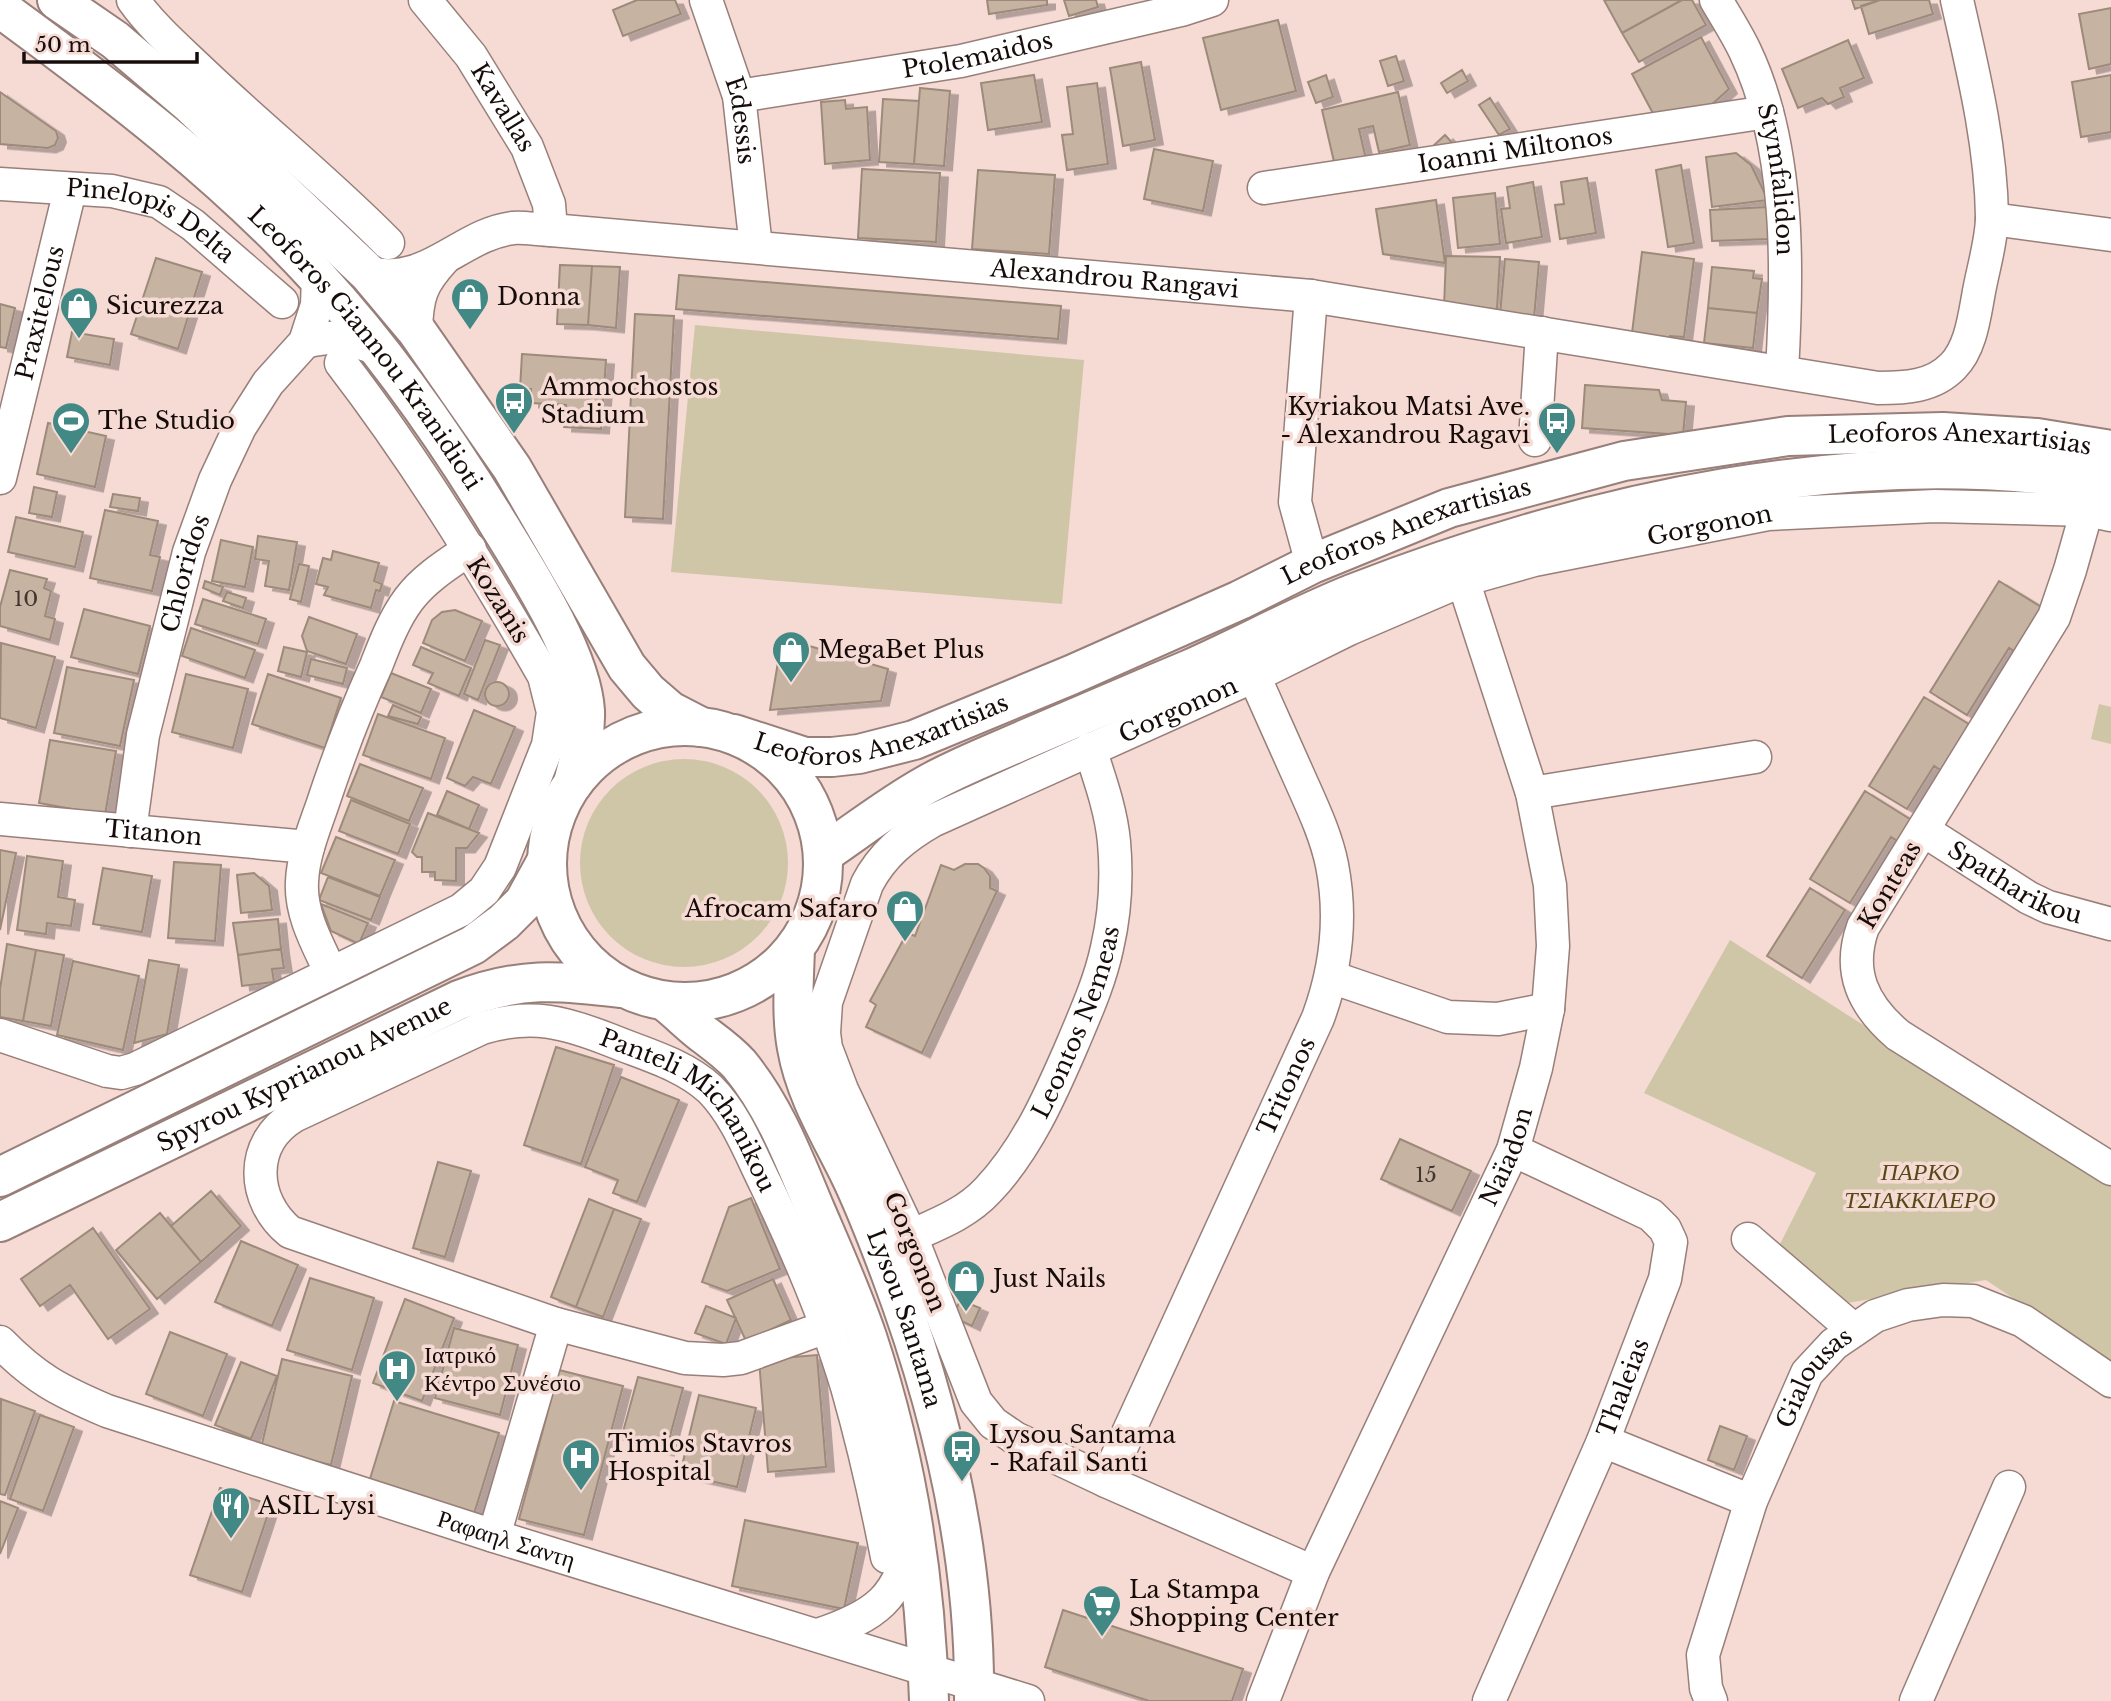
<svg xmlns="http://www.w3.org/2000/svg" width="2111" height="1701" viewBox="0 0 2111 1701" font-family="'Libre Baskerville',serif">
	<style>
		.green { fill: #cec6a7 }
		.building { fill: #c7b3a2; stroke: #9d8a7a; stroke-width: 2; filter: url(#shadow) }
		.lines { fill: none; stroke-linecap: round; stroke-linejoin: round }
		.minor-casing { stroke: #987f79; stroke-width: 35 }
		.major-casing { stroke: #987f79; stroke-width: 42 }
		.minor { stroke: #fff; stroke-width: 32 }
		.major { stroke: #fff; stroke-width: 38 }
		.labels { text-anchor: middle; stroke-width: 7; stroke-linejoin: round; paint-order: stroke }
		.number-label { font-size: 21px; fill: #423631 }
		.street-label { font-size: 24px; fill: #160d0b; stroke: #f6dad4 }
		.poi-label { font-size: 24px; fill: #160d0b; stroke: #f6dad4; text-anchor: start }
		.park-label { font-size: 24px; font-style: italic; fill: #554915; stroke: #f6dad4 }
	</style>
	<defs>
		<filter id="shadow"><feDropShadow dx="8" dy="4.5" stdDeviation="0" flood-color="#0004"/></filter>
	</defs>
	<rect width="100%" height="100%" fill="#f6dad4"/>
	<!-- green -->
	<path class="green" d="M695 325 1084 360 1062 604 671 572Z
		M2099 704 2111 707V744L2091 739Z
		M580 863a104 104 0 1 1 208 0a104 104 0 1 1-208 0Z
		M1730 940 2111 1183V1364L1986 1280 1841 1304 1780 1244 1816 1173 1644 1093Z"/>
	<!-- building -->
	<path class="building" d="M637 0H675L681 14 623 36 613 10Z
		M987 0H1047V5L989 14Z
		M1064 0H1096L1098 7 1069 16Z
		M1604 0H1682L1622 33Z
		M1682 0H1692L1706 25 1639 62 1622 33Z
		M1852 0H1880L1855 9Z
		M1880 0H1929L1933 14 1869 34 1861 6Z
		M2111 8V64L2089 69 2079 14Z
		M1278 20 1296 91 1221 110 1203 38Z
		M1701 37 1729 89 1709 107 1656 119 1632 74Z
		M1848 40 1864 78 1840 88 1844 97 1828 104 1822 98 1798 108 1782 69Z
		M1396 56 1404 81 1388 86 1380 61Z
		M1141 62 1155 140 1123 146 1110 68Z
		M1462 70 1468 81 1447 93 1441 83Z
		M1034 75 1042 122 988 130 981 83Z
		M1326 75 1333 97 1316 103 1308 82Z
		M2111 75V132L2081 137 2072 82Z
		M1097 83 1108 164 1067 170 1062 135 1073 134 1067 87Z
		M920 88 950 91 944 166 914 164Z
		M0 92 56 131 58 138 55 145 48 148 0 144Z
		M1398 92 1410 145 1379 152 1373 126 1359 129 1366 159 1335 166 1322 110Z
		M1490 98 1510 129 1499 135 1479 105Z
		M883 99 919 101 914 164 879 162Z
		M845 100 846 109 867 107 870 160 825 164 821 102Z
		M1445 135 1455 146 1442 158 1432 147Z
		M1154 149 1213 161 1203 211 1144 199Z
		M1736 153 1751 165 1768 200 1712 207 1706 157Z
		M1681 165 1694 243 1668 247 1656 170Z
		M862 169 940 173 936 242 858 238Z
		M978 170 1055 175 1049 254 972 249Z
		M1587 178 1596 233 1560 239 1555 205 1564 204 1561 182Z
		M1533 182 1542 237 1506 243 1501 209 1510 208 1507 187Z
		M1495 193 1500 244 1458 248 1453 198Z
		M1436 200 1445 263 1383 254 1376 209Z
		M1768 207 1769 239 1712 241 1710 210Z
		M1642 252 1694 259 1684 337 1670 336 1669 347 1632 333Z
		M1446 256 1500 257 1497 309 1444 307Z
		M156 258 202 272 178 349 131 334Z
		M1505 259 1539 262 1534 318 1500 315Z
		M560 265 592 266 588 325 557 324Z
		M592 266 620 267 616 328 588 325Z
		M1712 267 1754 271 1753 278 1762 279 1757 313 1708 308Z
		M679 275 1061 306 1058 339 676 309Z
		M0 304 15 308 6 348 0 347Z
		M1708 308 1757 313 1753 348 1704 343Z
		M635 314 674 316 663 519 625 517Z
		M72 332 114 339 110 365 67 357Z
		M522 354 606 360 601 429 564 427 566 405 531 403V389H520Z
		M1585 385 1659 390 1662 400 1686 402 1683 435 1582 428Z
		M48 423 106 436 95 487 37 474Z
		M34 487 57 492 52 517 29 513Z
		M113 494 140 498 138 511 110 507Z
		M105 510 158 521 150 555 160 557 152 591 90 578Z
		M16 517 83 532 75 567 8 552Z
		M258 536 297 542 289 590 265 586 269 561 255 559Z
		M221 540 253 547 245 587 212 581Z
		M333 551 379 563 374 581 382 584 380 591 376 590 371 608 324 595 328 587 316 584 323 558 331 560Z
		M299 564 309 566 301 602 290 599Z
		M10 570 47 579 44 588 51 591 45 616 55 619 50 640 0 626V607Z
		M205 581 223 587 220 595 203 588Z
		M1999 581 2051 613 2023 657 2009 648 1967 715 1930 692Z
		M227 592 246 598 243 608 223 601Z
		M203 599 266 619 258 644 195 624Z
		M84 609 150 626 138 674 71 657Z
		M455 610 482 621 465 661 423 643 432 620 442 612Z
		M309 617 357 634 346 664 307 651 302 636Z
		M191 628 255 650 245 678 182 656Z
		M782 638 888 669 881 701 770 710Z
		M485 640 500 645 478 700 464 694Z
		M1 643 55 657 36 728 0 718Z
		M284 647 307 652 301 677 278 671Z
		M421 647 471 668 459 696 428 683 433 673 413 665Z
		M311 659 347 668 343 684 307 675Z
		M67 667 134 680 120 746 54 733Z
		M391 673 431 689 421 713 381 697Z
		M186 674 248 689 233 748 172 732Z
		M268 674 341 698 325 748 252 724Z
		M485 694a12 12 0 1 1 24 0a12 12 0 1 1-24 0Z
		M1924 697 1982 732 1953 778 1934 766 1907 809 1869 786Z
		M393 705 421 717 418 724 388 716Z
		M474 710 515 727 491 784 473 777 465 786 447 778Z
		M378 714 445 738 431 779 363 755Z
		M50 740 116 751 105 815 39 803Z
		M360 764 423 788 409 821 347 796Z
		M447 791 479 805 469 829 437 815Z
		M1865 791 1921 826 1908 848 1891 837 1850 903 1810 879Z
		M351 800 410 824 398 854 339 831Z
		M428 813 479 833 467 848H456V881L435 880V872H422V857H417L412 852Z
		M336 837 395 860 380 896 321 873Z
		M0 850 16 853 0 930Z
		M27 856 63 861 58 897 75 900 71 926 47 923 46 934 17 930Z
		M174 862 221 865 215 941 168 938Z
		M965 864H978L984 868 990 876V888L997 891 922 1053 866 1027 876 1005 870 1001 907 933 915 936 941 865 954 870Z
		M103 868 152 876 142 932 93 924Z
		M254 873 269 886 272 910 241 913 237 875Z
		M328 877 380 897 371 920 319 900Z
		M1810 888 1845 910 1802 978 1767 956Z
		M321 904 368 923 359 944 331 931Z
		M278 919 281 949 238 955 233 923Z
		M7 944 36 950 23 1021 0 1017V989Z
		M281 949 284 968 272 969 274 982 242 986 238 955Z
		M36 950 64 955 51 1026 23 1021Z
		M149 960 179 965 167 1034 134 1043Z
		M73 961 139 976 123 1050 57 1035Z
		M556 1047 614 1065 581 1164 524 1145Z
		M621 1077 679 1100 637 1202 613 1193 618 1180 585 1167Z
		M1400 1139 1471 1171 1452 1211 1381 1179Z
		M438 1162 471 1171 445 1257 413 1248Z
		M211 1191 241 1226 201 1262 171 1226Z
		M751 1198 780 1269 727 1291 702 1282 729 1207Z
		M589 1199 614 1209 576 1307 551 1297Z
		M614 1209 641 1219 603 1317 576 1307Z
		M160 1213 201 1262 157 1299 116 1250Z
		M93 1228 150 1309 108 1339 70 1285 40 1306 21 1279Z
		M241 1241 298 1265 272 1326 215 1302Z
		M310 1278 374 1298 352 1370 287 1350Z
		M773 1279 791 1320 746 1341 727 1300Z
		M405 1299 454 1318 422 1401 373 1383Z
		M960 1300 980 1308 972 1326 953 1317Z
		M706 1306 736 1318 726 1344 695 1333Z
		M454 1328 518 1345 500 1415 435 1398Z
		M170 1332 227 1354 203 1416 146 1394Z
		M817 1355 826 1467 768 1472 759 1360Z
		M282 1359 352 1376 331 1465 261 1448Z
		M241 1362 277 1376 251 1439 215 1425Z
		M559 1370 623 1386 584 1535 519 1519Z
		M638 1377 683 1388 666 1451 621 1439Z
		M699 1395 756 1408 737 1487 680 1474Z
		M1 1399 35 1411 5 1495 0 1494Z
		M394 1401 499 1433 474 1514 369 1482Z
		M40 1415 74 1427 43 1511 10 1499Z
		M1720 1426 1747 1436 1734 1470 1708 1460Z
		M220 1488 271 1505 242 1592 190 1575Z
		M0 1501 18 1508 0 1554Z
		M745 1520 858 1543 844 1609 732 1586Z
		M1063 1610 1243 1669 1232 1701H1149L1045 1667Z"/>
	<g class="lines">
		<defs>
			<g id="minor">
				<path d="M133 0C153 28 179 50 203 73 264 131 329 183 388 243"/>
				<path id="s1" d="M425 0 471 56 527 147 549 204 551 230"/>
				<path id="s2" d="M706 0 739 96 756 247"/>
				<path id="s3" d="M1716 0C1726 17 1737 34 1745 51 1790 145 1788 269 1782 371"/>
				<path id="s4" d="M739 96 961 61 1181 10 1212 0"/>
				<path id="s5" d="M0 184 112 191 159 202 193 225 282 302"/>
				<path id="s6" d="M1264 188 1767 112"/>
				<path d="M1992 219 2111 235"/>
				<path id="s7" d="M369 274C378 274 388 276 396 275 439 271 470 233 513 228 525 227 539 230 551 230L1311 296 1878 388C1905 388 1933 387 1953 366 1970 349 1974 319 1978 297 1982 272 1992 241 1992 217 1991 144 1973 71 1957 0"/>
				<path d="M1311 296 1295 502 1312 564"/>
				<path d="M416 330C417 296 421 284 444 259"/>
				<path d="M305 342C338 334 346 338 378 349"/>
				<path d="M1535 440 1542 333"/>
				<path id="s8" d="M0 478 70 190"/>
				<path d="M2087 510 2070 570 2054 617 1863 927C1847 972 1863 1005 1898 1035L2111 1169"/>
				<path d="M1532 793 1755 757"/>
				<path id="s9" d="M0 819 308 847"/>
				<path id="s10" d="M1923 830 2029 898 2048 907 2111 924"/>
				<path id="s11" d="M130 831 143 735 189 552 215 480 240 427 268 383 305 342 317 305 318 277"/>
				<path d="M331 973C318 945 300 914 302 882 303 854 315 827 324 800 339 755 356 710 376 666 385 643 394 619 409 599 425 578 448 564 470 549"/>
				<path d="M1331 977 1448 1017 1498 1019 1548 1009"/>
				<path d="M0 1035 107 1071 121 1073 135 1069 461 910 484 891 500 867 548 745 553 712 544 676C482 568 417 462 341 363"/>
				<path id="s12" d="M911 1236C938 1224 967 1213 988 1190 1027 1149 1051 1094 1073 1043 1086 1012 1100 981 1107 948 1115 914 1117 876 1114 842 1111 810 1100 780 1090 749"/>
				<path d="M1748 1239 1854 1330"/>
				<path id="s13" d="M826 1327 741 1358 723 1360 685 1358 556 1324 290 1232C251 1200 249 1143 294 1116L482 1028C532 1013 564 1022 610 1040 644 1054 683 1064 710 1089 736 1115 750 1153 766 1185 797 1250 826 1317 847 1387 863 1443 876 1500 887 1557"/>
				<path id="s14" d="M0 1342C36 1379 60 1391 107 1411L494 1536 1028 1701"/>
				<path d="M1603 1441 1751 1501"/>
				<path id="s15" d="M1106 1481 1318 1018C1336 969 1342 916 1332 865 1326 835 1312 806 1300 779 1285 745 1269 710 1254 676"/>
				<path d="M494 1536 556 1324"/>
				<path id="s16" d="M1313 1572 1106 1481 1015 1438 993 1423 976 1402 911 1236 842 1090 826 1048 824 1033 826 1002 867 884C882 855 904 837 932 821L1254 676 1349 629 1463 580 1534 560 1768 514 1935 506 2087 510 2111 515"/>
				<path d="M818 1635C876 1616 900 1598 912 1537"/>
				<path id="s17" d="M1263 1701 1313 1572 1513 1150 1536 1068 1548 1009 1553 946 1550 885 1532 793 1463 580"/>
				<path id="s18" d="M1489 1701 1603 1441 1665 1279 1671 1242 1665 1229 1651 1215 1513 1150"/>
				<path id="s19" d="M1711 1701 1706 1688 1703 1655 1751 1501 1807 1373 1834 1344 1875 1316 1908 1305 1943 1300 1973 1301 2023 1321 2111 1381"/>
				<path d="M1916 1701 2009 1487"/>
			</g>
			<g id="major">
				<path d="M57 0 115 40 189 103 369 274 416 330 512 468 627 667 648 692 670 711 701 727"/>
				<path id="s20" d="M0 8C112 90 224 175 318 278 387 353 446 438 499 525 528 572 582 656 585 711 586 736 579 759 573 783"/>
				<circle cx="685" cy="864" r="138"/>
				<path id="s21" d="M734 734 805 757H832L859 754 914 740 1071 675 1240 600 1312 564 1449 508 1624 461 1788 436 1943 432 2037 438 2111 450"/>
				<path d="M823 854C857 831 890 805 926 785 958 767 992 754 1026 739 1080 716 1135 692 1190 669 1244 645 1297 616 1352 594 1586 503 1860 439 2111 484"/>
				<path id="s22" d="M795 948C794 981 791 1016 797 1048 805 1094 830 1134 850 1175 865 1206 878 1240 890 1272 941 1408 976 1555 974 1701"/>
				<path d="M666 1002C680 1013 692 1026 706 1036 718 1045 729 1053 739 1064 774 1106 794 1159 815 1209 833 1251 852 1293 867 1337 906 1455 926 1577 929 1701"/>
				<path d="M0 1177 473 945 504 922 524 902 546 862"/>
				<path id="s23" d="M0 1222 459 1000C520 977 557 980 620 988"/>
			</g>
		</defs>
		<!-- minor casing -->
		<use href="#minor" class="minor-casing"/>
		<!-- major casing -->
		<use href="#major" class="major-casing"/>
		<!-- minor -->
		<use href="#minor" class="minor"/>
		<!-- major -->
		<use href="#major" class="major"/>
	</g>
	<!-- icons -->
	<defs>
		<symbol id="shop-pin" viewBox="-11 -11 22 30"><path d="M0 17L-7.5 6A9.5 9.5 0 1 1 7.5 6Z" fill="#428986" stroke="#f6dad4"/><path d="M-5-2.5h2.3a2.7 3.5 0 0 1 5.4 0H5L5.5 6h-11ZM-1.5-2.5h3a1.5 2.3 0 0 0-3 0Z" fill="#fff"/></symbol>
		<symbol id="bus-pin" viewBox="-11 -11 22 30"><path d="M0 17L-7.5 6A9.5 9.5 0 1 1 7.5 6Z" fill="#428986" stroke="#f6dad4"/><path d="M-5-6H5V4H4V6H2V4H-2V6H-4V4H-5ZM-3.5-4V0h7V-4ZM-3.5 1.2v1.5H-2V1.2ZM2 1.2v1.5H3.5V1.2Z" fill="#fff"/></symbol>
		<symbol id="stadium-pin" viewBox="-11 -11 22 30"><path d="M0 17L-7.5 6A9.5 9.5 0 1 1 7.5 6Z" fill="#428986" stroke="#f6dad4"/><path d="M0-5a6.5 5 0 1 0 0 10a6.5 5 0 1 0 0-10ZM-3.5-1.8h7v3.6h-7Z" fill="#fff"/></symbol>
		<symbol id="hospital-pin" viewBox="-11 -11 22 30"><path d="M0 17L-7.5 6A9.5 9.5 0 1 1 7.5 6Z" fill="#428986" stroke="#f6dad4"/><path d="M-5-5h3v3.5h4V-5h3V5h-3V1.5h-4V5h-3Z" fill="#fff"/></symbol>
		<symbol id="restaurant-pin" viewBox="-11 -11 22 30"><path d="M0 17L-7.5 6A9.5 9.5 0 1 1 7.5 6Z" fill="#428986" stroke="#f6dad4"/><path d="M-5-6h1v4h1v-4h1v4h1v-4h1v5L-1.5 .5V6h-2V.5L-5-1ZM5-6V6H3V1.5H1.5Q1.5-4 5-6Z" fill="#fff"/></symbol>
		<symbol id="supermarket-pin" viewBox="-11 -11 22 30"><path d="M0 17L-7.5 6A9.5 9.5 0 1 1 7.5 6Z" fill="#428986" stroke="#f6dad4"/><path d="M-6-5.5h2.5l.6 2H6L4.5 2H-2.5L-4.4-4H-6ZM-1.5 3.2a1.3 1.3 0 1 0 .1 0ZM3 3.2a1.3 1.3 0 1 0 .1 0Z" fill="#fff"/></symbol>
	</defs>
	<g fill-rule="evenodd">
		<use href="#shop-pin" x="448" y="275" width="44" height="60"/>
		<use href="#shop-pin" x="57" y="284" width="44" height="60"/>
		<use href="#bus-pin" x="492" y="379" width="44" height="60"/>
		<use href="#stadium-pin" x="49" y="399" width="44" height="60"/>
		<use href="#bus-pin" x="1535" y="399" width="44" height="60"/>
		<use href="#shop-pin" x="769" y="628" width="44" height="60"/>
		<use href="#shop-pin" x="883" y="887" width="44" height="60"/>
		<use href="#shop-pin" x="944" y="1257" width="44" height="60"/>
		<use href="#hospital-pin" x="375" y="1347" width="44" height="60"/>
		<use href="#bus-pin" x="940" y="1427" width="44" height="60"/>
		<use href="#hospital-pin" x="559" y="1436" width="44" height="60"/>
		<use href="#restaurant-pin" x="209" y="1484" width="44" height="60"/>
		<use href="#supermarket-pin" x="1080" y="1582" width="44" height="60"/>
	</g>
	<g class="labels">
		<!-- number labels -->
		<g class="number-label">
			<text x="26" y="606">10</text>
			<text x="1426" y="1182">15</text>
		</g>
		<!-- street labels -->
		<g class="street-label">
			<text dy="8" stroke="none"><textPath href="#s4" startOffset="242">Ptolemaidos</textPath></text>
			<text dy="8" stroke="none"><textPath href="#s1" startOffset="133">Kavallas</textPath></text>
			<text dy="8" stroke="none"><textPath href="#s2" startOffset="126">Edessis</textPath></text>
			<text dy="8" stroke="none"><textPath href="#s6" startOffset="254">Ioanni Miltonos</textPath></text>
			<text dy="8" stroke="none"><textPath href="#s3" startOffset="192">Stymfalidon</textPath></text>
			<text dy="8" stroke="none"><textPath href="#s5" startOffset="159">Pinelopis Delta</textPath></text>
			<text dy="8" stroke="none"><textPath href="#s7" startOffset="758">Alexandrou Rangavi</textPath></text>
			<text dy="8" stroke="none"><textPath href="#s8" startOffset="170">Praxitelous</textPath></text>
			<text dy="8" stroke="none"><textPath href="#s20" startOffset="502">Leoforos Giannou Kranidioti</textPath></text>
			<text dy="8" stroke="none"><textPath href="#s21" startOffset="1288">Leoforos Anexartisias</textPath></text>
			<text dy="8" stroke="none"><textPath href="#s16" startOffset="1864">Gorgonon</textPath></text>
			<text dy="8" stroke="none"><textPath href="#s21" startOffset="721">Leoforos Anexartisias</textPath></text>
			<text dy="8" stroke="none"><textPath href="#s11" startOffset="264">Chloridos</textPath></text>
			<text transform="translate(498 600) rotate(58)" y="8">Kozanis</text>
			<text dy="8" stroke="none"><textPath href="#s16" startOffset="1298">Gorgonon</textPath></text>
			<text dy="8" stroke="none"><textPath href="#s21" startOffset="154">Leoforos Anexartisias</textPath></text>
			<text dy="8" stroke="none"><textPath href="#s9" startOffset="154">Titanon</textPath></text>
			<text dy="8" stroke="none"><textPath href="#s10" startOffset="107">Spatharikou</textPath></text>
			<text transform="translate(1890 885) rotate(-59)" y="8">Konteas</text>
			<text dy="8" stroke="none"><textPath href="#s12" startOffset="282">Leontos Nemeas</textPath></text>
			<text dy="8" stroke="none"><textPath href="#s23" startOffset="338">Spyrou Kyprianou Avenue</textPath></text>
			<text dy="8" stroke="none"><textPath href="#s15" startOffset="434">Tritonos</textPath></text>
			<text dy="8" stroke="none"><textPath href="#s13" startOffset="1148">Panteli Michanikou</textPath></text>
			<text dy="8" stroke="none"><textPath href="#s17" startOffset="597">Naïadon</textPath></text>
			<text transform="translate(915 1252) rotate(68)" y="8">Gorgonon</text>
			<text dy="8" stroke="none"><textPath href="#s22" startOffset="392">Lysou Santama</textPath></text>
			<text dy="8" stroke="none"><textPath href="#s19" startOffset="348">Gialousas</textPath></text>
			<text dy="8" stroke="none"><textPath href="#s18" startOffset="341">Thaleias</textPath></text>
			<text dy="8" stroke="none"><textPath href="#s14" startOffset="548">Ραφαηλ Σαντη</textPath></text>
		</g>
		<!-- poi labels -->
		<g class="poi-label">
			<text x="497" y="305">Donna</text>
			<text x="106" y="314">Sicurezza</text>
			<text x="541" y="395">Ammochostos<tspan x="541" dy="28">Stadium</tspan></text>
			<text x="1530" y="415" text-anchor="end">Kyriakou Matsi Ave.<tspan x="1530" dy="28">- Alexandrou Ragavi</tspan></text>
			<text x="98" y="429">The Studio</text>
			<text x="818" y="658">MegaBet Plus</text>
			<text x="878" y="917" text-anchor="end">Afrocam Safaro</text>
			<text x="993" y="1287">Just Nails</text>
			<text x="424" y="1363">Ιατρικό<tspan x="424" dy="28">Κέντρο Συνέσιο</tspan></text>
			<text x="989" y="1443">Lysou Santama<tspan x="989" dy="28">- Rafail Santi</tspan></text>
			<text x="608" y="1452">Timios Stavros<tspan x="608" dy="28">Hospital</tspan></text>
			<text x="258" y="1514">ASIL Lysi</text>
			<text x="1129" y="1598">La Stampa<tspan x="1129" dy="28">Shopping Center</tspan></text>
		</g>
		<!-- park labels -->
		<g class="park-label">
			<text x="1920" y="1180">ΠΑΡΚΟ<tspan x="1920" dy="28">ΤΣΙΑΚΚΙΛΕΡΟ</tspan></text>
		</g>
	</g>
	<!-- scale -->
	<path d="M24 52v10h173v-10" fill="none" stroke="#160d0b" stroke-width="3.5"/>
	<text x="35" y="52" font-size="21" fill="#160d0b" stroke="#f6dad4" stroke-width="5" paint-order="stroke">50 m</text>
</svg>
